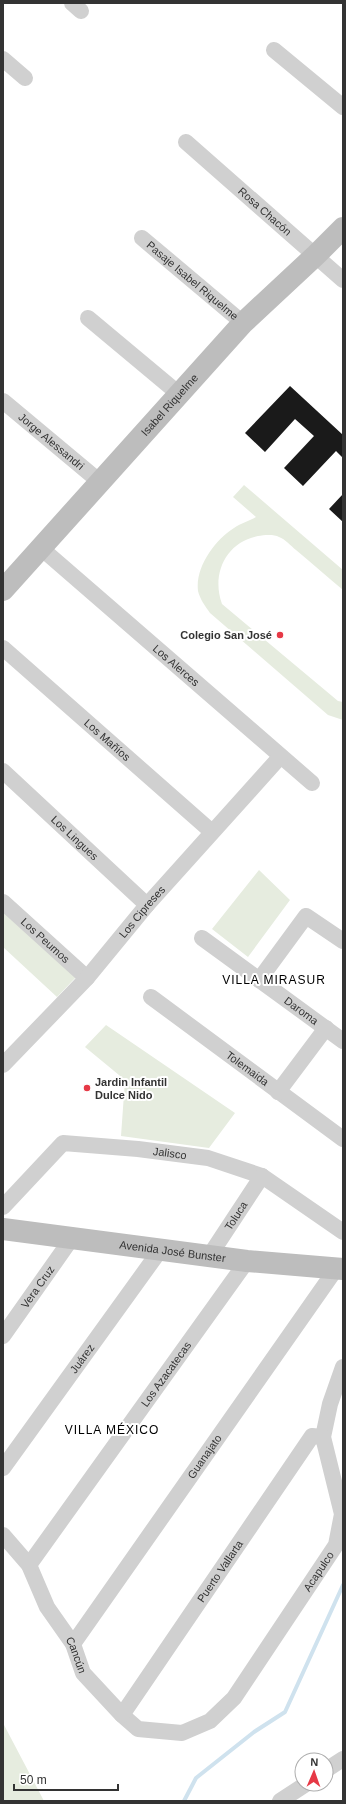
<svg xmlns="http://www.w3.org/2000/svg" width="346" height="1804" viewBox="0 0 346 1804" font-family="Helvetica,sans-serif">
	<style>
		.green { fill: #e6ecdf }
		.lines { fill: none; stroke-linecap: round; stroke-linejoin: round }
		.stream { stroke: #cfe2ee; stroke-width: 4 }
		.building { fill: #1a1a1a }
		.street { stroke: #d0d0d0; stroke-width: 16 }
		.secondary { stroke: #bdbdbd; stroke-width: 22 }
		.poi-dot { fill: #e63946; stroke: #fff; stroke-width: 1.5 }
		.labels { text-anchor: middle; stroke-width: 4; stroke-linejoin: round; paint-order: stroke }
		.street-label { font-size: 11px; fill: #333; stroke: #fff }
		.poi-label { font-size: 11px; font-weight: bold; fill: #333; stroke: #fff; text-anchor: end }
		.neighbourhood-label { font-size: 12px; letter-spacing: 1px; fill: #000; stroke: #fff }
	</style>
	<rect width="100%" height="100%" fill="#fff"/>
	<!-- green -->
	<path class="green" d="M244 485 343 570V590C327 577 312 563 296 550 291 546 285 539 279 537 274 534 264 535 258 536 226 542 211 574 222 604L338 701 343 702V720L328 715 210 613C205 606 200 599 198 591 195 567 215 540 234 528 241 523 249 521 256 517L233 497Z
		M259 870 290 900 248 957 212 929Z
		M3 907 78 975 57 997 3 947Z
		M106 1025 235 1113 209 1148 121 1136 125 1080 85 1047Z
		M3 1723 44 1801H3Z"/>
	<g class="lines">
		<!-- stream -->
		<path class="stream" d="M184 1801 196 1778 254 1732 285 1712 343 1585"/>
	</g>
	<!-- building -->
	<path class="building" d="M290 386 343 435V458L336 451 303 486 284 468 314 436 295 419 265 452 245 433Z
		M343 494V522L329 509Z"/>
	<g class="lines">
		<!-- street -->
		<g class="street">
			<path d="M72 3 81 11"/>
			<path d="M274 50 343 107"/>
			<path d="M3 59 25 78"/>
			<path id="s1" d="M186 142 343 280"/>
			<path id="s2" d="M142 238 243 323"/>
			<path d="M88 318 179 394"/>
			<path id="s3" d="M3 401 100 482"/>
			<path id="s4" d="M41 548 312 783"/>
			<path id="s5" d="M3 648 212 832"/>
			<path id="s6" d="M3 771 147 905"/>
			<path id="s7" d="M3 902 87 978"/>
			<path id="s8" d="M202 938 343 1041"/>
			<path d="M259 980 306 916 343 941"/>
			<path id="s9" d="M151 997 343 1139"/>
			<path id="s10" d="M3 1065 87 978 147 905 280 757"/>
			<path d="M278 1092 326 1028"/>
			<path id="s11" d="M3 1207 63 1143 138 1149 208 1158 262 1176 343 1232"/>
			<path id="s12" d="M210 1255 262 1176"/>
			<path id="s13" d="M3 1336 72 1238"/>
			<path id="s14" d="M3 1468 161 1249"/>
			<path id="s15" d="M3 1535 29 1565 47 1607 73 1644 83 1673 122 1715 138 1729 182 1733 210 1721 234 1698 336 1545 342 1514 323 1437 330 1404 343 1367"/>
			<path id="s16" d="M29 1565 247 1261"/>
			<path id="s17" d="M73 1644 336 1269"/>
			<path id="s18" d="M122 1715 312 1436 323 1437"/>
			<path d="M326 1770 343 1759"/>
			<path d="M280 1801 306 1784"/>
		</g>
		<!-- secondary -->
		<g class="secondary">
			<path id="s19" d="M3 590 243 323 316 255 343 228"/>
			<path id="s20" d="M3 1229 247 1261 343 1269"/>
		</g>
	</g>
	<!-- markers -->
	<g class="poi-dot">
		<circle cx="280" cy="635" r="4"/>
		<circle cx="87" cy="1088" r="4"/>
	</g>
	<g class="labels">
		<!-- street labels -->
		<g class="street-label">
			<text dy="4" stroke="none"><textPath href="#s1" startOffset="105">Rosa Chacón</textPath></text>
			<text dy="4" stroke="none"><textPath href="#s2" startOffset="66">Pasaje Isabel Riquelme</textPath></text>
			<text dy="4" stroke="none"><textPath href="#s19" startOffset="249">Isabel Riquelme</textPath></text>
			<text dy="4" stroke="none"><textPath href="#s3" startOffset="63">Jorge Alessandri</textPath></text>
			<text dy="4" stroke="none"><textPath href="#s4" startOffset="179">Los Alerces</textPath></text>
			<text dy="4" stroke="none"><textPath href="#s5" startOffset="139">Los Mañíos</textPath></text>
			<text dy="4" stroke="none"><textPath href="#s6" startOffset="98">Los Lingues</textPath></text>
			<text dy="4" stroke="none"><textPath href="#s10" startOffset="207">Los Cipreses</textPath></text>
			<text dy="4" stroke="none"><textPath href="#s7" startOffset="57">Los Peumos</textPath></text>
			<text dy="4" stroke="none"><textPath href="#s8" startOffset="123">Daroma</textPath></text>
			<text dy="4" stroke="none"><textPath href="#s9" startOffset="120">Tolemaida</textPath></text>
			<text dy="4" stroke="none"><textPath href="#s11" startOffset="195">Jalisco</textPath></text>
			<text dy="4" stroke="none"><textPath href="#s12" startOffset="47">Toluca</textPath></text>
			<text dy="4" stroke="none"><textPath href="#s20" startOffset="171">Avenida José Bunster</textPath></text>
			<text dy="4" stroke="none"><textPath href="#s13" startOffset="60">Vera Cruz</textPath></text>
			<text dy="4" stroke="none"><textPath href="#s14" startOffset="135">Juárez</textPath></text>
			<text dy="4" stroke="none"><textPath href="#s16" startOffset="235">Los Azacatecas</textPath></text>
			<text dy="4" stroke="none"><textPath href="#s17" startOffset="229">Guanajato</textPath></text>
			<text dy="4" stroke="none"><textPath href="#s18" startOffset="174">Puerto Vallarta</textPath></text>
			<text dy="4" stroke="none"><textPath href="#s15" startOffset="500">Acapulco</textPath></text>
			<text dy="4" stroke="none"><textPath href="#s15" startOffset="142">Cancún</textPath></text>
		</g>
		<!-- poi labels -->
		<g class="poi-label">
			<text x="272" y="639">Colegio San José</text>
			<text x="95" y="1086" text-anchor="start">Jardin Infantil<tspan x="95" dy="13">Dulce Nido</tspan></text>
		</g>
		<!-- neighbourhood labels -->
		<g class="neighbourhood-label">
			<text x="274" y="984">VILLA MIRASUR</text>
			<text x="112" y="1434">VILLA MÉXICO</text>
		</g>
	</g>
	<!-- border -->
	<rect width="346" height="1804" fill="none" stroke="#333333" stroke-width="8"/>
	<!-- north arrow -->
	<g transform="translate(314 1772) rotate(2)"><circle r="19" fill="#ffffff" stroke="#adadad"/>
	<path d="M0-3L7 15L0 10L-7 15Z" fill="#e63946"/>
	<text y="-6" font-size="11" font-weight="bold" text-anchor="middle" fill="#333333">N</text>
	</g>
	<!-- scale -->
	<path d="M14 1784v6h104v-6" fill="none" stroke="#333333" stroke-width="2"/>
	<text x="20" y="1784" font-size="12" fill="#333333" stroke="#ffffff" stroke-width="3" paint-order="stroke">50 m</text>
</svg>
